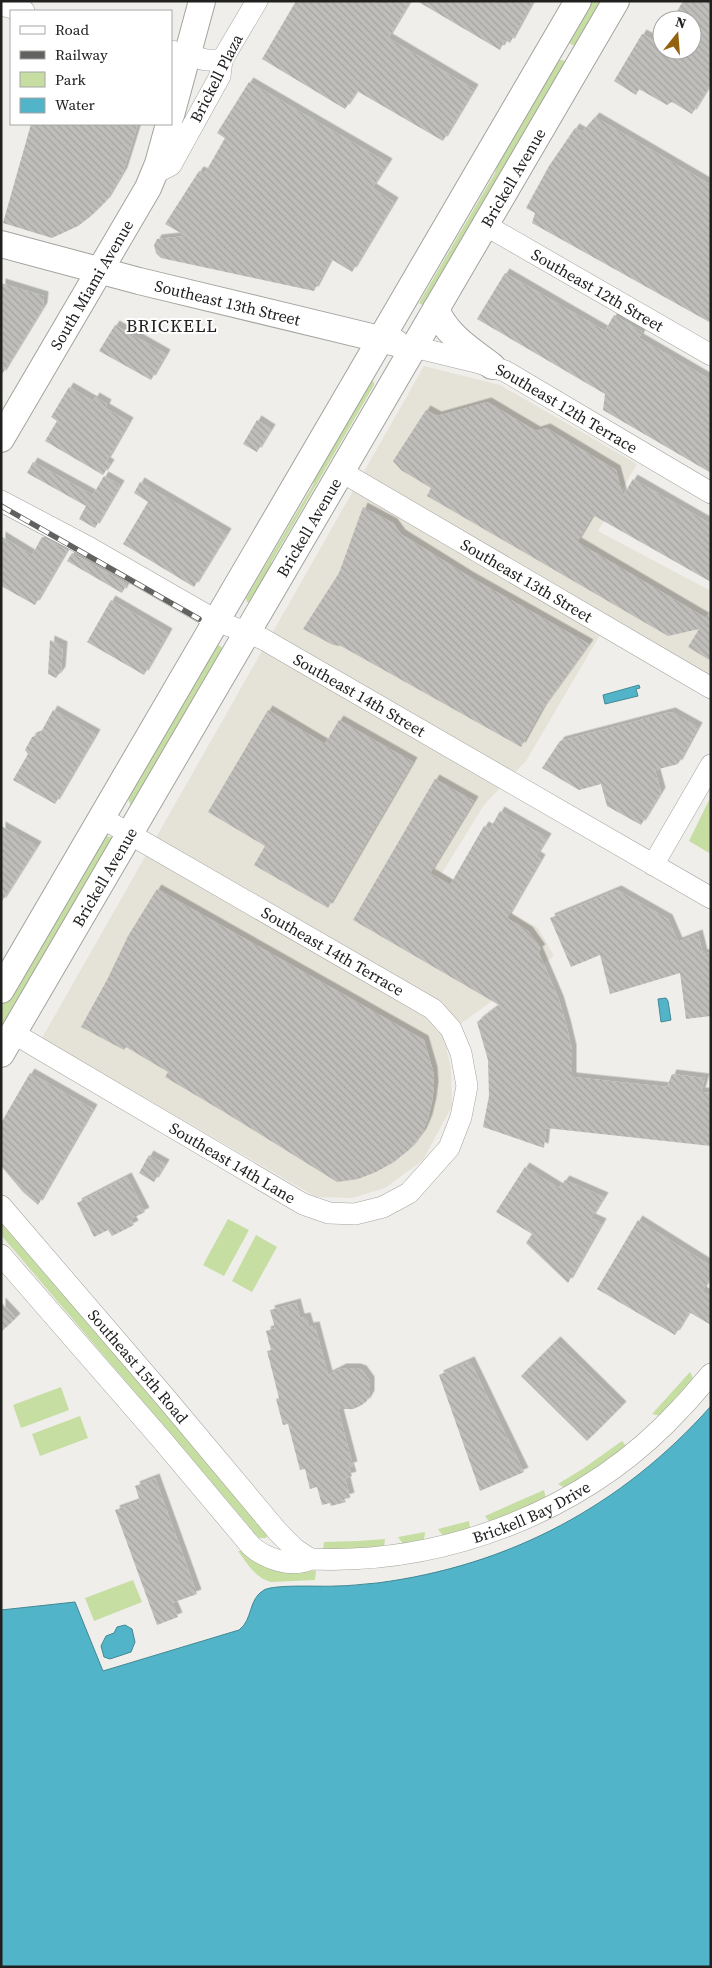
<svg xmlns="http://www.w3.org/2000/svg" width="712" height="1968" viewBox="0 0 712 1968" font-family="'Source Serif 4',serif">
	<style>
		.built { fill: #e5e3d8 }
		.green { fill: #c6dea2 }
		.water { fill: #52b4c8; stroke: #438895 }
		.building { fill: url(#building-back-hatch); filter: url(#shadow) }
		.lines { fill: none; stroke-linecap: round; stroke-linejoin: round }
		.minor-casing { stroke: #a3a39f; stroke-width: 22 }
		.major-casing { stroke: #a3a39f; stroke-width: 28 }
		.minor { stroke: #fff; stroke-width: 21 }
		.major { stroke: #fff; stroke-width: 26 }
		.rail-casing { stroke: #626260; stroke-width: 5.5 }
		.rail { stroke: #fff; stroke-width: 4; stroke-dasharray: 11; stroke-linecap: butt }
		.labels { text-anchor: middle; stroke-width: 4; stroke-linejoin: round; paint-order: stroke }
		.street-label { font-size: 16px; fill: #20201f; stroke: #fff }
		.neighbourhood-label { font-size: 18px; letter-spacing: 1px; fill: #20201f; stroke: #fff }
	</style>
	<defs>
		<pattern id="building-back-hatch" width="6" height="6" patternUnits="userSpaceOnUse" patternTransform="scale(1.25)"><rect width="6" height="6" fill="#bfbebb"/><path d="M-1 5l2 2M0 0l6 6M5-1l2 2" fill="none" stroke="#a4a3a0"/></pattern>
		<filter id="shadow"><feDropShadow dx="4.5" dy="-4.5" stdDeviation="0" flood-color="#0004"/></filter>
	</defs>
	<rect width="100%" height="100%" fill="#efeeea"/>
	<!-- built -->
	<path class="built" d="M424 366 500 385 637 464 598 531 711 591V677L610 618 526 761 484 805 442 873 538 928 554 956 444 1036 451 1070 452 1106 423 1160 385 1188 352 1198 316 1197 42 1038Z"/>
	<!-- green -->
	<path class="green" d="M588 1H607L577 46 572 45 568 41Z
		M557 59 565 61 567 65 427 308 419 303 495 173 504 145Z
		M370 380 374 382V385L272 561 262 591 252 604 247 602 246 598 313 485 321 456Z
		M215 644 220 646 225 650 131 806 128 799 199 677 208 654Z
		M711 796V854L689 841Z
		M103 836 111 837 114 841 1 1035V1003Z
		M228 1219 249 1230 224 1276 203 1265Z
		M1 1222 268 1533 266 1538H259L1 1235Z
		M256 1235 277 1247 252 1292 232 1281Z
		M690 1372 694 1380 661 1416 652 1414Z
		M61 1387 69 1410 21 1428 13 1405Z
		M80 1416 88 1438 40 1456 32 1434Z
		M622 1441 627 1447 597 1469 565 1488 558 1484 584 1468Z
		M544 1490 546 1499 490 1523 485 1516Z
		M469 1521 470 1529 443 1536 438 1529Z
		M425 1532 424 1540 403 1544 398 1537Z
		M385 1539 384 1547 323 1550 324 1542 358 1541Z
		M238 1551H246L280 1567 316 1571 315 1580 271 1582C255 1578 247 1563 238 1551Z
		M133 1580 142 1602 94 1621 85 1598Z"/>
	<!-- water -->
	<path class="water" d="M639 685 640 688 636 689 638 696 605 704 603 695Z
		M666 998 668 1001 671 1020 661 1022 658 999Z
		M711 1406V1967H1V1610L75 1602 103 1671 239 1630C253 1620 248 1599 264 1590 276 1584 320 1587 336 1586 350 1586 363 1584 377 1583 509 1566 622 1506 711 1406Z
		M125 1625 132 1629 135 1642 131 1652 110 1659 104 1657 101 1646 106 1636 114 1633 117 1627Z"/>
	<!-- building -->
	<path class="building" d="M296 1H410L388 38 474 89 443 141 357 91 345 109 262 59Z
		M417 1H533L510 43 505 40 500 50Z
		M683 1H711V83L692 114 672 102 667 105 639 89 636 95 614 81 642 34 662 45V50H692V20H672Z
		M249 82 388 163 372 188 394 202 352 272 331 259 314 291 161 258 156 253 154 245 157 239 186 236 165 224 199 171 205 173 225 138 217 133Z
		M595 117 711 185V323L532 223 535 213 526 208 549 166 575 128 582 132Z
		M31 124H138L123 172 106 201 91 216 78 226 52 238 3 223Z
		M505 273 605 331 614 315 642 332 639 338 711 380V473L603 410 605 394 477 319Z
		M1 283 44 296 43 307 1 376Z
		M115 325 166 354 151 380 99 351Z
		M69 387 93 401 95 397 107 404 105 408 129 422 106 462 110 464 103 475 45 441 57 421 51 417Z
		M487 402 536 431 546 428 616 470 623 496 633 479 711 524V582L593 515 577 542 706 618 711 609V661L688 647 699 629 668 636 427 496 431 488 401 470 393 461 426 410 437 416Z
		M257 420 271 429 257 452 243 444Z
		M33 462 93 495 104 476 120 485 95 528 79 519 86 506 27 473Z
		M140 482 227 533 194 587 123 544 148 502 134 493Z
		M363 507 393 523 401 534 470 577 589 644 542 709 521 747 341 646 333 645 303 629 339 573Z
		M1 536 32 555 42 537 67 550 35 605 1 586Z
		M72 553 127 584 122 593 67 561Z
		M111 600 168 633 144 675 87 642Z
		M50 640 63 646 61 671 56 678 48 674Z
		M53 710 96 734 55 804 13 780 28 754 25 750 32 737 40 734Z
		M268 710 325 744 339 720 413 762 328 908 254 865 265 846 208 812Z
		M671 712 698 727 678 764 655 770 661 792 641 825 607 806 601 784 579 790 542 768 560 741Z
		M435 779 474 801 430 873 450 885 484 826 490 829 500 811 547 838 536 856 541 859 507 918 528 931 541 949 538 951 559 1000 566 1024 572 1049V1077L667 1087 672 1074 705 1078 701 1092 711 1093V1146L546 1128 544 1148 483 1127 489 1096 488 1060 477 1022 499 1005 353 920Z
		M1 826 37 846 1 903Z
		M157 889 424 1040 433 1071 434 1086 432 1102 428 1119 422 1133 410 1149 394 1162 376 1172 358 1179 337 1182 224 1112 165 1077 168 1072 126 1047 124 1050 81 1027 108 978 128 936Z
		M617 890 668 919 678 942 698 934 703 954 711 952V1016L686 1019 680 973 610 994 600 955 571 967 550 918Z
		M30 1073 93 1109 38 1205 23 1192 1 1166V1123Z
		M149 1155 165 1164 154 1182 139 1173Z
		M525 1167 559 1188 565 1180 604 1197 591 1218 602 1223 568 1283 526 1243 532 1234 496 1212Z
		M127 1177 145 1212 131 1219 134 1225 112 1236 108 1230 94 1237 77 1203Z
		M638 1220 711 1266V1276L702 1291 711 1297V1325L689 1312 675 1335 597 1289Z
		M1 1302 16 1318 1 1332Z
		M296 1303 300 1318 306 1317 309 1327 315 1326 328 1375 342 1368H356L362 1370 370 1381V1395L366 1402 360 1406 353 1409H338L353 1466 349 1467 352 1476 345 1478 350 1497 344 1499 346 1502 331 1506 330 1503 322 1505 317 1487 310 1489 305 1469 300 1470 288 1424 283 1425 276 1399 279 1398 267 1351 271 1350 266 1331 275 1328 270 1310Z
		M556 1341 622 1406 587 1441 521 1376Z
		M470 1361 524 1472 480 1491 439 1375Z
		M155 1478 197 1594 172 1603 178 1617 157 1625 115 1510 140 1501 135 1486Z"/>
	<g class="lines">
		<defs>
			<g id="minor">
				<path d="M1 5 24 11"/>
				<path d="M171 51 206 60H222"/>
				<path d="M154 174 171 165 220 76 222 60 257 1"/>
				<path id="s1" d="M485 225 711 355"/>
				<path id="s2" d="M414 347 476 362 505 371 711 493"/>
				<path id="s3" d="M342 472 711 688"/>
				<path id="s4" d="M1 501 90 548 217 621 263 639 711 898"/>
				<path d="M653 865 711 765"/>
				<path id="s5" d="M13 1033 303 1204 329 1213 355 1214 383 1207 409 1193 449 1148 461 1117 467 1086 461 1053 451 1029 433 1009 102 818"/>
				<path id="s6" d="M1 1206 165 1397 278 1532 295 1549 310 1559"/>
				<path id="s7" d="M1 1255 162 1440 251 1546C266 1559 292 1568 310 1559 447 1565 588 1510 681 1408 692 1397 701 1385 711 1374"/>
			</g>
			<g id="major">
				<path d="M171 115 202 1"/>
				<path id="s8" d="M1 244 139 281 396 343"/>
				<path d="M436 309C446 335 471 350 492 366"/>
				<path id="s9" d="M1 439 148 188 158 164 169 124"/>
				<path d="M1 990 578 1"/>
				<path id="s10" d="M1 1054 616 1"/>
			</g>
		</defs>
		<!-- minor casing -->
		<use href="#minor" class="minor-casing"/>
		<!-- major casing -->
		<use href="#major" class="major-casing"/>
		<!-- minor -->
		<use href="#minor" class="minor"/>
		<!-- major -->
		<use href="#major" class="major"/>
		<defs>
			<path id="rail" d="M1 506 199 619"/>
		</defs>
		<!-- rail casing -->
		<use href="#rail" class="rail-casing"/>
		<!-- rail -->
		<use href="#rail" class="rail"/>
	</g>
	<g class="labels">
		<!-- street labels -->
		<g class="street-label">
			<text transform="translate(216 78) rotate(-63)" y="6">Brickell Plaza</text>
			<text dy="6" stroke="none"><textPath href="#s10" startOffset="1015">Brickell Avenue</textPath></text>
			<text dy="6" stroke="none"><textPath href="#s9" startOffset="179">South Miami Avenue</textPath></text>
			<text dy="6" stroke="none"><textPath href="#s1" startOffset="130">Southeast 12th Street</textPath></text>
			<text dy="6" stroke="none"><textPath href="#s8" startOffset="234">Southeast 13th Street</textPath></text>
			<text dy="6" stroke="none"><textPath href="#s2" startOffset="166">Southeast 12th Terrace</textPath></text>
			<text dy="6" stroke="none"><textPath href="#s10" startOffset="610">Brickell Avenue</textPath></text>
			<text dy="6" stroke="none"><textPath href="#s3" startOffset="214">Southeast 13th Street</textPath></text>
			<text dy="6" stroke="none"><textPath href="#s4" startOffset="408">Southeast 14th Street</textPath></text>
			<text dy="6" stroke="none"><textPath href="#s10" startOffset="205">Brickell Avenue</textPath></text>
			<text transform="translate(333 951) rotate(30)" y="6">Southeast 14th Terrace</text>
			<text dy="6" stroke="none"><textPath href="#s5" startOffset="255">Southeast 14th Lane</textPath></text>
			<text dy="6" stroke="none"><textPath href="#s6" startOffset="211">Southeast 15th Road</textPath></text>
			<text dy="6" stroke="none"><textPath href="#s7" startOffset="676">Brickell Bay Drive</textPath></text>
		</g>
		<!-- neighbourhood labels -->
		<g class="neighbourhood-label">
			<text x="172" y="332">BRICKELL</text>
		</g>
	</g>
	<!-- border -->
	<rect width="712" height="1968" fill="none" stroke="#20201f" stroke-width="5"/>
	<!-- legend -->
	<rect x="10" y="10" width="162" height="115" fill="#ffffff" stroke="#a6a6a5"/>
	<rect x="20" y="26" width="25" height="8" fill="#ffffff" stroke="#a6a6a5"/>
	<text x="55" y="35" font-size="15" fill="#20201f">Road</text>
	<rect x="20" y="51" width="25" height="8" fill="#626260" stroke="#a6a6a5"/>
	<text x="55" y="60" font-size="15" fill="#20201f">Railway</text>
	<rect x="20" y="72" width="25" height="15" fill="#c6dea2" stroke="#a6a6a5"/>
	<text x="55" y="85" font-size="15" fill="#20201f">Park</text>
	<rect x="20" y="98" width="25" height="15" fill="#52b4c8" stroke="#a6a6a5"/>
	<text x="55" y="110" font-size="15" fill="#20201f">Water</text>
	<!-- north arrow -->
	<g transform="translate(677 35) rotate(17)"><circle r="24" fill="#ffffff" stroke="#a6a6a5"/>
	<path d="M0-4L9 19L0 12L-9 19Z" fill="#936211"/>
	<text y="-8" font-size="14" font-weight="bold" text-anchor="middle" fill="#20201f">N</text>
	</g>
</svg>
